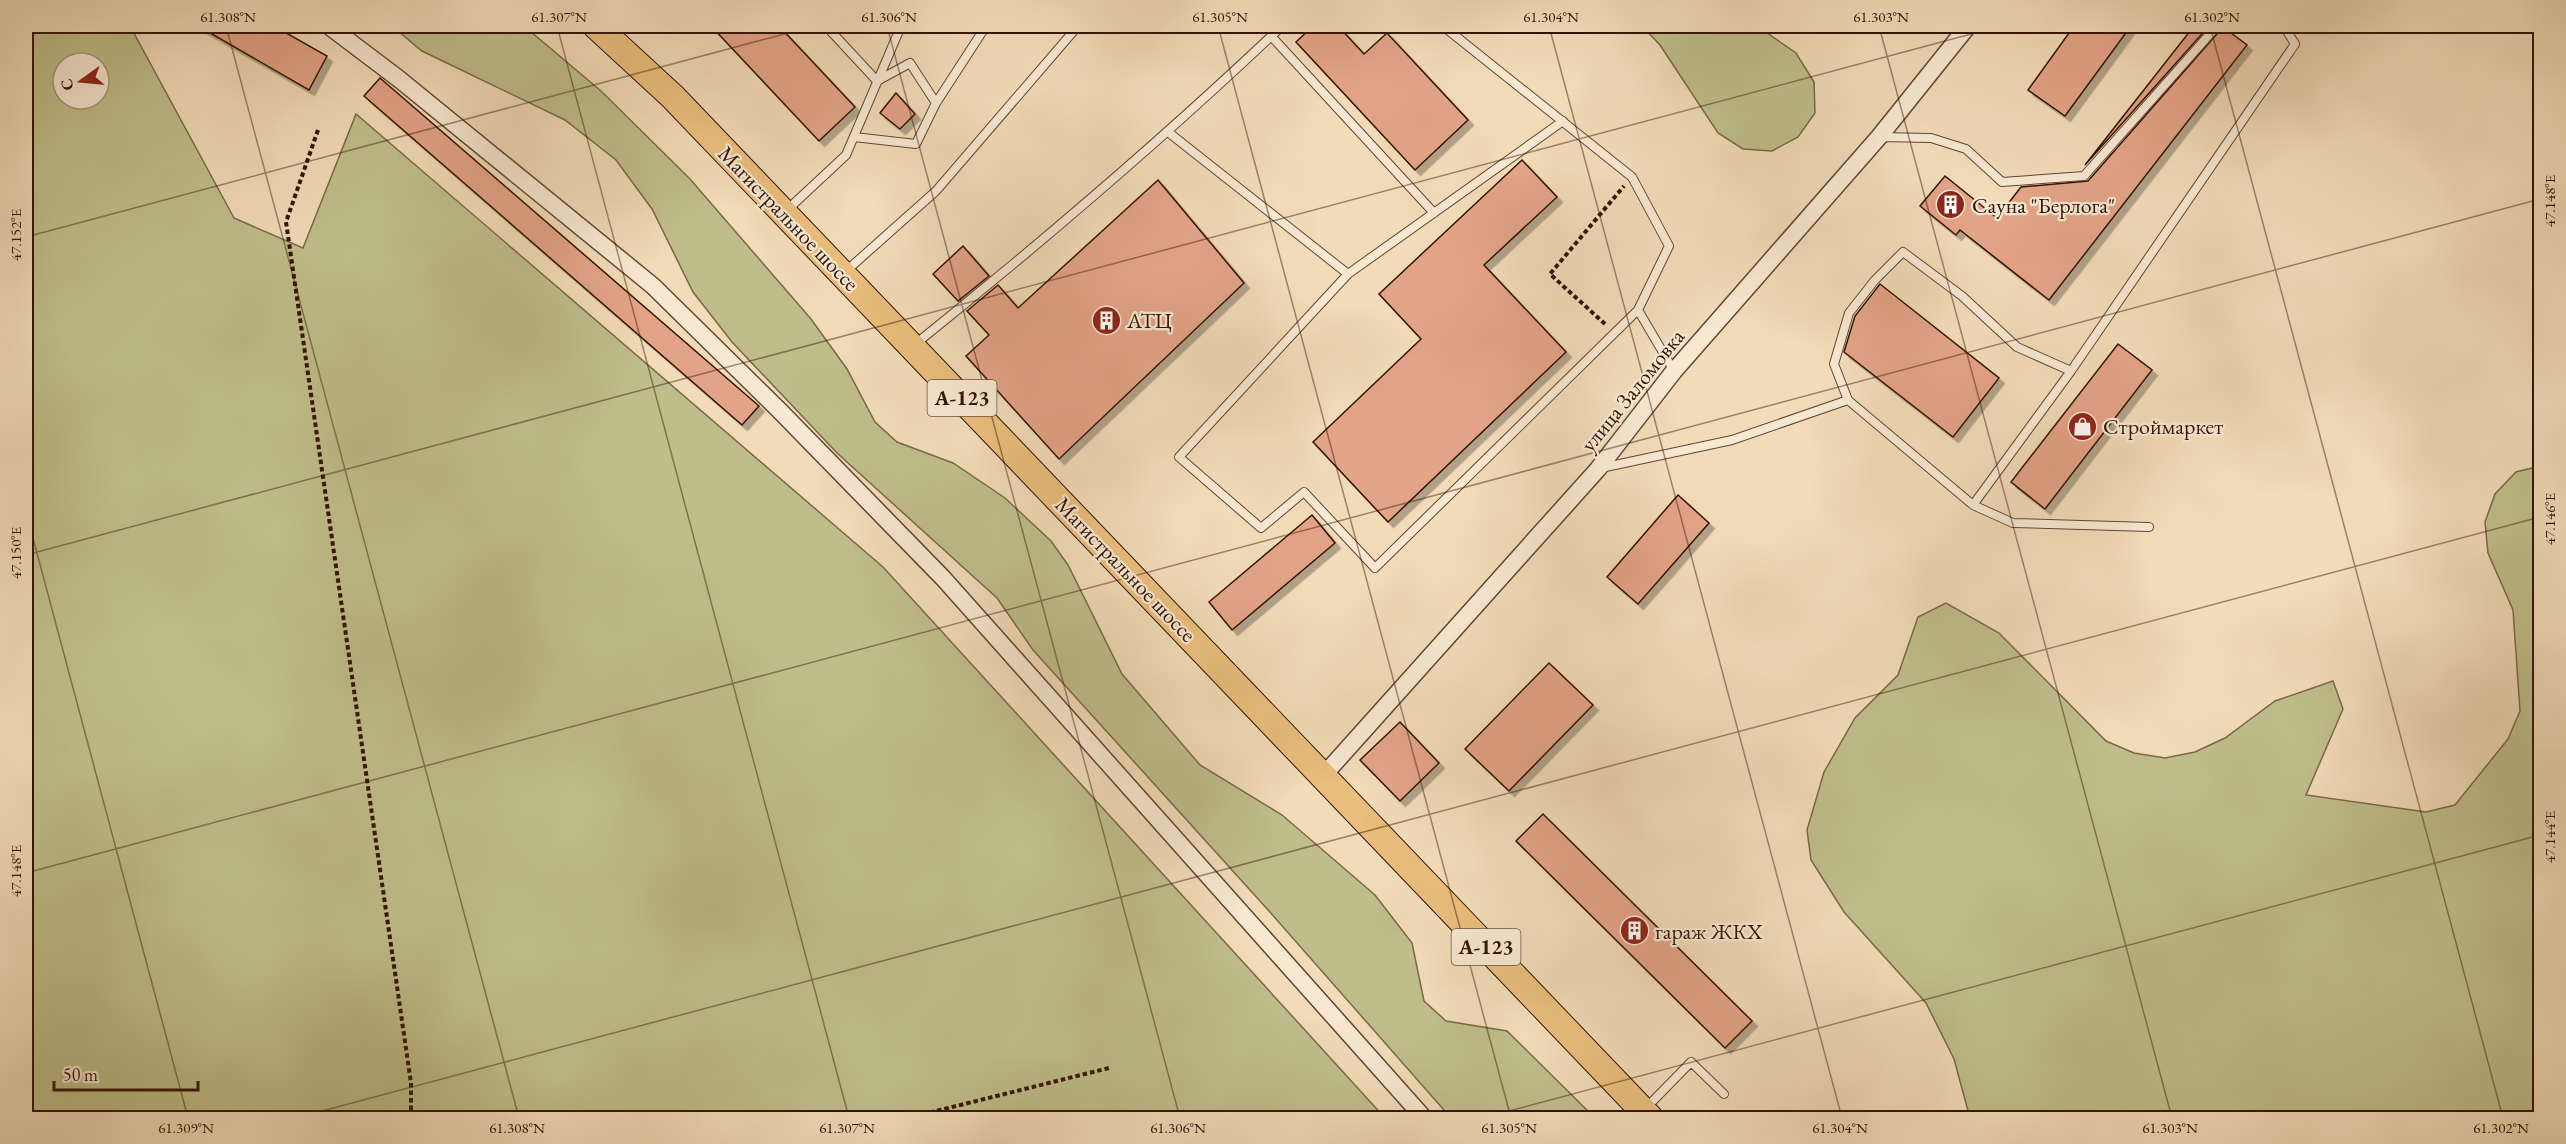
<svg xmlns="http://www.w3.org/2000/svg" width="2566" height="1144" viewBox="0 0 2566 1144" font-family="'EB Garamond',serif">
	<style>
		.green { fill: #bfbe8b; stroke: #796848; stroke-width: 1.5; fill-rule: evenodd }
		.building { fill: #e3a387; stroke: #331305; stroke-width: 1.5; filter: url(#shadow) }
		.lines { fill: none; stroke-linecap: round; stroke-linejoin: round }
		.lane-casing { stroke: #634532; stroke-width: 10 }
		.street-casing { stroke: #634532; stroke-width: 19 }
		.primary-casing { stroke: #331305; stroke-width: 28 }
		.path { stroke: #331305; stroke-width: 4; stroke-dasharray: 4.5 3; stroke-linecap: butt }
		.lane { stroke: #f7e8d2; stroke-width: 8 }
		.street { stroke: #f7e8d2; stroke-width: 16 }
		.primary { stroke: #e9be7c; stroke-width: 26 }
		.ticks { fill: none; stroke: #331305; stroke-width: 1.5; stroke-opacity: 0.45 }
		.labels { text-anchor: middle; stroke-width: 4.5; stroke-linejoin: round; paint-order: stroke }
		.shield { fill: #f7e8d2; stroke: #6e5342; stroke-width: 1.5 }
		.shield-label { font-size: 21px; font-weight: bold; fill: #331305 }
		.poi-label { font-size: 22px; fill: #331305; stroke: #f7e8d2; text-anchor: start }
		.street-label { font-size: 22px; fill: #331305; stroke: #f7e8d2 }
		.neatline { fill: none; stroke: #331305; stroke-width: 2 }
		.ticks-label { font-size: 15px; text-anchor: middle; fill: #331305 }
	</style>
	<defs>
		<filter id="shadow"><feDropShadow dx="5.5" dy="5.5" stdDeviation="0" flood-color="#0004"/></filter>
	</defs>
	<rect width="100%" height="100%" fill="#f2dbb9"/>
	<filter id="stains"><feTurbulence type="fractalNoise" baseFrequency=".00333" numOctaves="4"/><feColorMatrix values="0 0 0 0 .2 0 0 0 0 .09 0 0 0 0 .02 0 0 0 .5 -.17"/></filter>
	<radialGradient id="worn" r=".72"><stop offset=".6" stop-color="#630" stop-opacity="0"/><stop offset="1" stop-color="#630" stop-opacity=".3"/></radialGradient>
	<!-- green -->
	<path class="green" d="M26 26H130L234 218 303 248 356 114 883 567 1385 1118H26ZM63 63H99V99H63Z
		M392 26H524L601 91 690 179 811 319 847 369 875 422 897 442 953 463 1005 498 1051 541 1068 565 1122 674 1200 765 1282 815 1375 895 1412 943 1424 1001 1446 1021 1507 1031 1595 1118H1451L1269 911 1033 650 997 598 837 453 732 342 693 292 652 209 616 160 565 120 422 51Z
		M1642 26H1757L1796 53 1814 82 1815 113 1798 137 1772 151 1743 149 1718 133 1660 45Z
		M2540 466V1118H1970L1954 1059 1926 1003 1844 912 1811 860 1807 830 1824 772 1855 718 1898 675 1918 617 1946 603 1999 633 2106 741 2134 753 2165 758 2195 752 2225 738 2275 701 2333 681 2343 709 2306 795 2426 812 2455 805 2508 739 2520 711 2513 610 2488 553 2485 522 2495 494 2516 472Z"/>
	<!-- building -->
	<path class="building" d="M198 26H274L327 56 309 90Z
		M711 26H779L855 107 819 141Z
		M1313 26H1338L1364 54 1387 33 1468 120 1415 170 1296 42Z
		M2074 26H2131L2065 116 2028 90Z
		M2194 26H2209L2085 165Z
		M2223 27 2247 45 2049 300 1960 230 1956 235 1920 206 1945 176 1997 218 2021 187 2088 181Z
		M380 78 759 406 742 425 364 96Z
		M896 93 915 114 900 129 880 113Z
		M1522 160 1557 197 1484 265 1566 352 1388 522 1313 442 1421 339 1379 294Z
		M1158 180 1244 283 1059 459 966 356 989 335 967 311 998 285 1018 308Z
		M963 246 989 276 958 301 933 274Z
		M1880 284 1999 378 1953 437 1844 352 1855 316Z
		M2118 344 2152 370 2045 509 2011 482Z
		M1678 495 1709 523 1638 604 1607 577Z
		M1312 515 1335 543 1232 630 1209 602Z
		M1549 663 1593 705 1509 791 1465 749Z
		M1400 722 1439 763 1400 801 1360 760Z
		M1543 814 1752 1021 1725 1048 1516 841Z"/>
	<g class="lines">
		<defs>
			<path id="lane" d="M826 26 877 81 910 63 936 103 916 144 854 137
				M1443 26 1632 177 1669 246 1638 310 1674 371
				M1271 36 1434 213
				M936 103 986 26
				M1168 132 1348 274 1179 457 1261 528 1304 492 1375 568 1638 310
				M1880 137 1931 138 1966 149 2002 182 2084 176 2217 26
				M786 211 846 155 901 26
				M845 272 936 191 1078 26
				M1348 274 1563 121
				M913 346C1040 244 1164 138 1282 26
				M1848 400 1834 364 1849 313 1875 280 1903 252 1962 296 2017 347 2071 371 2295 44 2284 26
				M1601 468 1732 440 1848 400 1973 505 2013 523 2149 527
				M1973 505 2071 371
				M1645 1109 1691 1062 1724 1094"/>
			<path id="street" d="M329 26 399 79 653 286 779 410 943 578 1424 1118
				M1323 776 1598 469 1674 371 1879 137 1968 26"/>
			<path id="primary" d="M596 26 673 97 1650 1118"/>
		</defs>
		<!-- lane casing -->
		<use href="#lane" class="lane-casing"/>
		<!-- street casing -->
		<use href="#street" class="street-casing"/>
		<!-- primary casing -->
		<use href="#primary" class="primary-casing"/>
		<!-- path -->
		<path class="path" d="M318 130 286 222 411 1083V1118
			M1605 324 1550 274 1624 186
			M908 1118 1109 1068"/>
		<!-- lane -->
		<use href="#lane" class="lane"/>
		<!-- street -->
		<use href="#street" class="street"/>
		<!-- primary -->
		<use href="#primary" class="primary"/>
	</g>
	<!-- ticks -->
	<path class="ticks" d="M226 26 519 1118M557 26 849 1118M887 26 1180 1118M1218 26 1511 1118M1549 26 1842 1118M1879 26 2172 1118M2210 26 2503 1118M26 237 814 26M26 512 188 1118M26 555 2001 26M26 873 2540 199M296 1118 2540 517M1483 1118 2540 835"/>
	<!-- icons -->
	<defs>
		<symbol id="building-disc" viewBox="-11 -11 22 22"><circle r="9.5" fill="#8f2418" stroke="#f7e8d2"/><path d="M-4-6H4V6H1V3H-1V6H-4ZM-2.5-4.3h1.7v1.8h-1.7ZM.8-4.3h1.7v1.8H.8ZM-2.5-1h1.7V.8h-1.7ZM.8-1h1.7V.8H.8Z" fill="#fff"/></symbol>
		<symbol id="shop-disc" viewBox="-11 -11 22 22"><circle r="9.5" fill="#8f2418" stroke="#f7e8d2"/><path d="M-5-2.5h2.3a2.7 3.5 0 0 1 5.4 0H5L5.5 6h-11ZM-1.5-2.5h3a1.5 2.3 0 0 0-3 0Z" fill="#fff"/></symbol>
	</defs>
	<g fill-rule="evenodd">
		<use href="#building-disc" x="1934" y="188" width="33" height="33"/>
		<use href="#building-disc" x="1090" y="304" width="33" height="33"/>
		<use href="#shop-disc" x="2066" y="410" width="33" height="33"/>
		<use href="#building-disc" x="1618" y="914" width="33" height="33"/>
	</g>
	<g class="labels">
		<!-- shield labels -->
		<g class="shield">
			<rect x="927.5" y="380" width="69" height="36" rx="4.5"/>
			<rect x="1451.5" y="929" width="69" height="36" rx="4.5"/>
		</g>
		<g class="shield-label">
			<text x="962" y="405">А-123</text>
			<text x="1486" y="954">А-123</text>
		</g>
		<!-- poi labels -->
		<g class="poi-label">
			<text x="1972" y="213">Сауна "Берлога"</text>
			<text x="1127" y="328">АТЦ</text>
			<text x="2103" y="434">Строймаркет</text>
			<text x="1655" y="939">гараж ЖКХ</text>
		</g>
		<!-- street labels -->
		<g class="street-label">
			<text transform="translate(789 218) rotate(46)" y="8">Магистральное шоссе</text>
			<text transform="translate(1632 390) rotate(-51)" y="8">улица Заломовка</text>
			<text transform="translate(1126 569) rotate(46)" y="8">Магистральное шоссе</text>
		</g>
	</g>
	<!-- margin -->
	<rect width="2566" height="1144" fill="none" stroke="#f2dbb9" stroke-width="66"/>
	<!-- north arrow -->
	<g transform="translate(81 81) rotate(255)"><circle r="28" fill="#f7e8d2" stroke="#a99380" stroke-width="1.5"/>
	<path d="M0-4.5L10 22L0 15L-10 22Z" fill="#8f2418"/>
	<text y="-9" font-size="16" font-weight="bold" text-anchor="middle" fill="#331305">С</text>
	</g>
	<!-- scale -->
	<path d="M54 1081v9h144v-9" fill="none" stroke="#331305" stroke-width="3"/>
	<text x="63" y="1081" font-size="18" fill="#331305" stroke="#f7e8d2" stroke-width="4.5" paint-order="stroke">50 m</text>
	<rect x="33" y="33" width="2500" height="1078" class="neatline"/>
	<g class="ticks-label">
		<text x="228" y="22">61.308°N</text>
		<text x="559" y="22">61.307°N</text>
		<text x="889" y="22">61.306°N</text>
		<text x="1220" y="22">61.305°N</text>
		<text x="1551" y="22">61.304°N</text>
		<text x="1881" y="22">61.303°N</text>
		<text x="2212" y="22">61.302°N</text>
		<text transform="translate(2550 201) rotate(-90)" y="5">47.148°E</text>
		<text transform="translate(16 235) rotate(-90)" y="5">47.152°E</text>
		<text transform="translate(2550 519) rotate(-90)" y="5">47.146°E</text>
		<text transform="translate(16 553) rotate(-90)" y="5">47.150°E</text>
		<text transform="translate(2550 837) rotate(-90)" y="5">47.144°E</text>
		<text transform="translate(16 871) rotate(-90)" y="5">47.148°E</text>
		<text x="186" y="1133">61.309°N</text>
		<text x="517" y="1133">61.308°N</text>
		<text x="847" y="1133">61.307°N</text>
		<text x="1178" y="1133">61.306°N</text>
		<text x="1509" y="1133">61.305°N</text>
		<text x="1840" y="1133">61.304°N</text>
		<text x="2170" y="1133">61.303°N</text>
		<text x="2501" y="1133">61.302°N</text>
	</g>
	<rect width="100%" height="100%" filter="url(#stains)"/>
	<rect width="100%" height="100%" fill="url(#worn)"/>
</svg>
